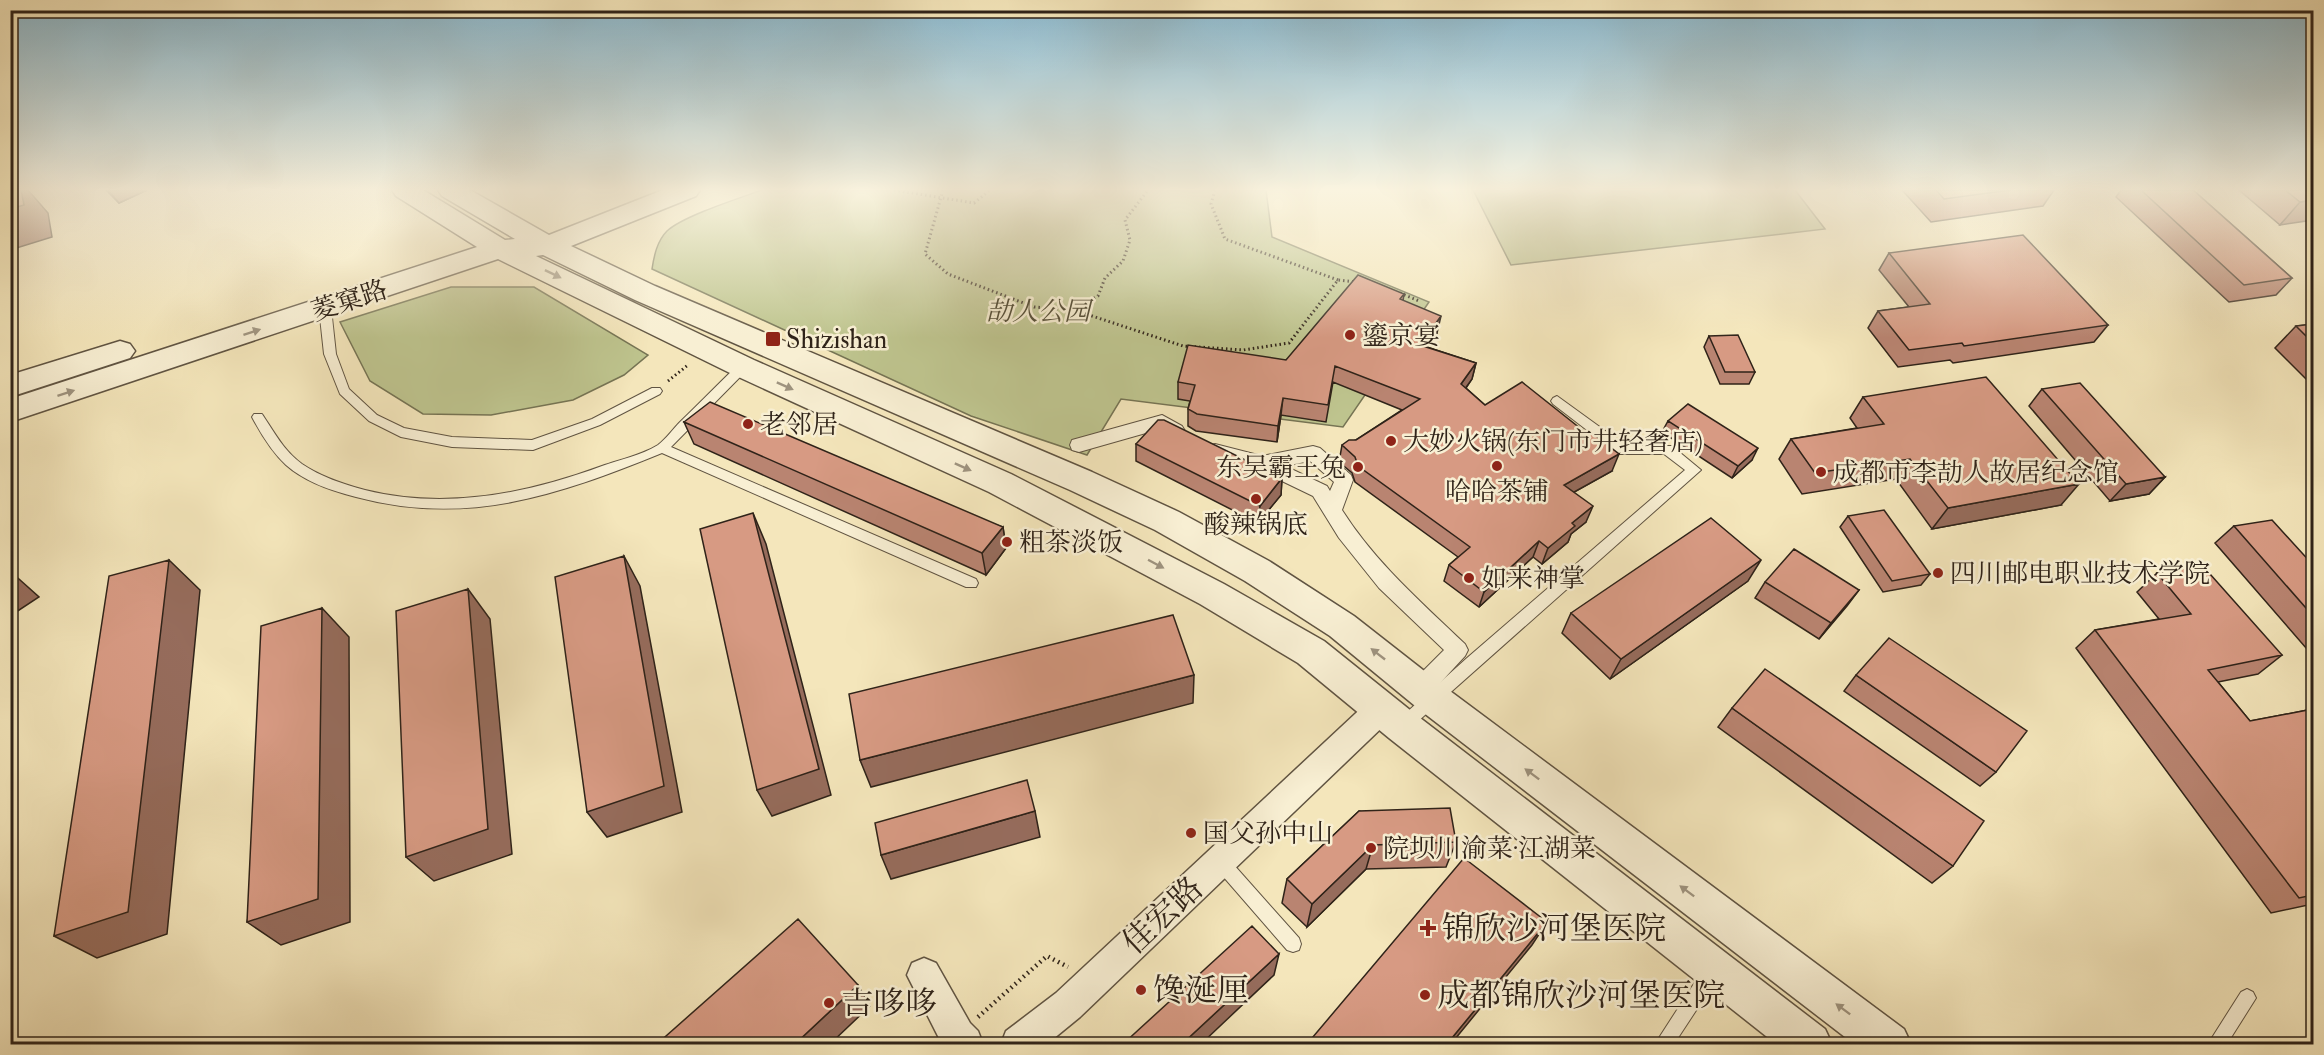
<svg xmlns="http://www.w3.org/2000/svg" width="2324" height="1055" viewBox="0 0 2324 1055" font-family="'IM FELL Double Pica','Noto Serif SC',serif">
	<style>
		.green { fill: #bec48e; stroke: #767454; stroke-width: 1.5 }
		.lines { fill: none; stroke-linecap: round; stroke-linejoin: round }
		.service-casing { stroke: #605442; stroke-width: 2 }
		.pedestrian-casing { stroke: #605442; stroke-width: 2 }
		.minor-casing { stroke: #605442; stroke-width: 3 }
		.tertiary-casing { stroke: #605442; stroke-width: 3 }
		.path-far1 { stroke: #2f2319; stroke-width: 3; stroke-dasharray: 1.5 3; stroke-linecap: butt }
		.path { stroke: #2f2319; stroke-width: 4.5; stroke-dasharray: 1.5 4; stroke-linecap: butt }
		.service { fill: #f8efd3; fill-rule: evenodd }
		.pedestrian { fill: #f8efd3; fill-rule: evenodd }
		.minor { fill: #f8efd3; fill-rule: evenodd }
		.tertiary { fill: #f8efd3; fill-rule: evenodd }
		.wall { fill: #b98471; stroke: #2f2319; stroke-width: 1.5 }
		.shaded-wall { fill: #966c5c; stroke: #2f2319; stroke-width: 1.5 }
		.building { fill: #d79a83; stroke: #2f2319; stroke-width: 1.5 }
		.oneway { fill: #9e937f }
		.poi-dot { fill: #8f2418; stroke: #f8efd3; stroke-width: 2 }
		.labels { text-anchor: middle; stroke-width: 5; stroke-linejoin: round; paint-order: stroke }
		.street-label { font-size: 26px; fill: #2f2319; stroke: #f8efd3 }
		.park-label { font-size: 26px; font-style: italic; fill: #5a533c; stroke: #f8efd3 }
		.poi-label { font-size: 26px; fill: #2f2319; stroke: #f8efd3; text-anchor: start }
		.near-street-label { font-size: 32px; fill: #2f2319; stroke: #f8efd3 }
		.near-poi-label { font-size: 32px; fill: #2f2319; stroke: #f8efd3; text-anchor: start }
	</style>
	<rect width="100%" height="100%" fill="#f4e6bb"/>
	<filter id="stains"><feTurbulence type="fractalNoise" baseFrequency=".00333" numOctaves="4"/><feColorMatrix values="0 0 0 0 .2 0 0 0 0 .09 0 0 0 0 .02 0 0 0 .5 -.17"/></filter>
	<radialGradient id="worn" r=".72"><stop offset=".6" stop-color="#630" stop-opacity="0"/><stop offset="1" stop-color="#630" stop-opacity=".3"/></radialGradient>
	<!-- green -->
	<path class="green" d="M762 190H1266L1272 237 1429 302 1343 427 1121 399 1087 455 971 416 652 269C654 256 657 241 667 231 683 216 740 198 762 190Z
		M1473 190H1795L1825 229 1511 265Z
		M451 287H534L648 355 624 375 573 400 491 415 423 414 370 381 340 322Z"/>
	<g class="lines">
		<defs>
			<path id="service" d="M325 304 331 308 336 354 349 389 377 415 404 428 452 437 532 440 592 419 652 388H660L662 391 660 394 600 425 533 450 452 447 401 437 369 421 340 394 324 354 319 308Z
				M743 363 749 367 747 370 671 447 976 579 978 583 976 587H966L662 453C559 495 467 527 356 497 332 491 305 482 286 465 272 452 261 434 252 417L254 414H262C274 432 284 451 302 464 321 477 343 484 365 490 445 510 526 494 602 466 619 460 642 455 658 445 666 439 673 429 680 422 700 403 719 383 739 364Z
				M1557 396 1626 446H1672L1701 470 1407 731 1402 733 1397 731 1394 726 1397 721 1467 658 1685 470 1664 454H1618L1553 404 1551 401 1553 398Z
				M1220 853 1226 856 1299 938 1301 944 1299 950 1293 952 1287 950 1214 866 1212 861 1214 856Z
				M1712 962 1718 965 1721 971 1718 977 1674 1044H1655L1706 965Z
				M2247 989 2253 992 2256 998 2227 1044H2208L2241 992Z"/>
			<path id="pedestrian" d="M1162 415 1182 426 1185 431 1182 436 1176 438 1160 429 1079 452 1072 450 1070 445 1072 440Z
				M1215 444 1262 456 1313 446 1320 448 1351 475 1353 480 1342 510C1375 562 1421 602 1465 644L1468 650 1465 656 1429 695 1421 697 1413 695 1410 688 1413 681 1444 650 1379 588 1339 538 1313 496 1257 469 1208 456 1206 451 1208 446ZM1310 461 1334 482 1330 491 1327 486 1285 466Z"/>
			<path id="minor" d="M1381 696 1392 700 1396 709 1392 718 1080 1017 1047 1044H1001L1006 1031 1056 993 1370 700Z
				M924 958 936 963 970 1023 978 1031 983 1044H942L907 975 912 963Z"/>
			<path id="tertiary" d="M392 190H423L505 240 515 239 442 196 438 190H470L549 235 663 190H700L696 196 571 246 655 286 1092 472 1179 512 1269 561 1354 616 1446 688 1904 1029 1911 1044H1854L1420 710 1330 636 1245 581 1155 530 1070 490 635 300 543 255 536 256 754 360 1011 474 1224 584 1324 641 1415 714 1825 1029 1832 1044H1776L1389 738 1298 663 1200 604 989 492 732 374 498 259 10 422V399L477 247 396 196Z
				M120 341 130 344 135 351 130 358 10 397V375Z"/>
		</defs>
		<!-- service casing -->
		<use href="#service" class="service-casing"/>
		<!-- pedestrian casing -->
		<use href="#pedestrian" class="pedestrian-casing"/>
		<!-- minor casing -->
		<use href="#minor" class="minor-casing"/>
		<!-- tertiary casing -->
		<use href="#tertiary" class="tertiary-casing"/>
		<!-- path-far1 -->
		<path class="path-far1" d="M894 190 974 203 990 190
			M943 190 925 254 948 274 1034 307 1074 310 1183 346 1243 350 1289 343 1338 280 1356 282
			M1215 190 1211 204 1225 239 1338 280
			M1400 293 1419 301
			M1074 309 1098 296 1105 278 1123 261 1130 240 1125 220 1148 190
			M668 381 688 365"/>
		<!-- path -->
		<path class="path" d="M978 1017 1047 956 1068 967"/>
		<!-- service -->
		<use href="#service" class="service"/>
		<!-- pedestrian -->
		<use href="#pedestrian" class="pedestrian"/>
		<!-- minor -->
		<use href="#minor" class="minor"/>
		<!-- tertiary -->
		<use href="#tertiary" class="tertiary"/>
	</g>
	<!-- wall -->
	<path class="wall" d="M106 190H147L119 203Z
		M1902 190H2054L2043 206 1931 222Z
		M2121 190H2193L2292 278 2276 295 2229 302 2116 197Z
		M2239 190H2313L2280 225Z
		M1889 253 2108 325 2094 342 1953 363 1950 360 1898 367 1868 328 1878 311 1909 307 1879 270Z
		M1404 294 1403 301 1437 333 1427 347 1476 363 1472 379 1466 388 1485 405 1612 471 1574 492 1586 522 1571 534 1568 542 1542 564 1533 557 1479 607 1444 581 1449 565 1458 557 1355 482 1352 473 1339 462 1342 445 1356 440 1402 410 1333 382 1326 422 1281 415 1277 442 1196 431 1188 426V409L1190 401 1178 399V382L1286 360Z
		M2313 324V386L2275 348 2296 326Z
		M1709 336 1755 372 1749 384H1720L1704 347Z
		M2042 389 2165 477 2149 494 2110 501 2029 406Z
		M1863 397 2061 505 1932 529 1896 479 1802 494 1779 459 1791 439 1857 428 1850 418Z
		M1668 421 1752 460 1732 478 1662 432Z
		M684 422 1003 527 1006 548 986 575 694 444Z
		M1136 444 1282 478 1281 495 1258 523 1136 461Z
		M1848 516 1930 574 1921 585 1883 592 1840 527Z
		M2234 526 2313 565V656L2215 543Z
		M2157 573 2282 655 2258 674 2218 682 2250 721 2313 709V904L2271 913 2076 648 2095 630 2159 619 2137 592Z
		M1748 581 1610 679 1562 633 1571 613Z
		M1765 582 1859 590 1819 639 1755 598Z
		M1856 675 1996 772 1980 786 1844 691Z
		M1732 708 1953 866 1932 883 1718 727Z
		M1359 811 1456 842 1446 867 1366 869 1307 927 1282 903 1287 879Z"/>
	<!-- shaded-wall -->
	<path class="shaded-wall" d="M21 190H28L48 213 52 237 10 250V209Z
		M108 190H147L119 203Z
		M2313 200V220L2280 225 2300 202Z
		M1441 316 1437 333 1416 362 1420 345Z
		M1476 363 1472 379 1457 400 1461 384Z
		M1283 398 1281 415 1277 442 1278 426Z
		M1758 448 1752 460 1732 478 1738 466Z
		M1619 454 1612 471 1558 501 1564 485Z
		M2165 477 2149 494 2110 501 2126 484Z
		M1282 478 1281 495 1258 523 1260 506Z
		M2079 484 2061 505 1932 529 1948 508Z
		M1593 506 1586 522 1571 534 1568 542 1542 564 1548 548 1572 523Z
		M753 513 766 544 831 795 772 816 757 790Z
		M1003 527 1006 548 986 575 982 553Z
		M1539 541 1533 557 1479 607 1484 592Z
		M624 556 640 586 682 812 607 837 587 812Z
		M169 560 200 590 167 934 97 958 54 936Z
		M1761 560 1748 581 1610 679 1621 659Z
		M10 571 39 597 10 616Z
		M468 589 490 619 512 854 434 881 406 857Z
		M1859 590 1847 606 1819 639 1831 623Z
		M322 608 349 637 350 922 281 945 247 922Z
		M1194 675 1193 703 871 787 860 760Z
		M10 743 15 747 10 750Z
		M1035 811 1040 837 891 879 881 855Z
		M1373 845 1366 869 1307 927 1312 904Z
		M1547 922 1532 945 1451 1044H1447Z
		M1279 954 1274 975 1201 1044H1182Z
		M858 985 870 1006 830 1044H795Z
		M10 1035 33 1044H17L10 1037Z"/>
	<!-- building -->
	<path class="building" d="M10 190H21L24 205 10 209Z
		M1936 190H2010L1944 199Z
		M2141 190H2193L2292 278 2244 285Z
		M2285 190H2313V200L2300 202Z
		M2023 235 2108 325 1964 346 1962 343 1909 350 1878 311 1930 304 1889 253Z
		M1358 275 1404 294 1400 299 1441 316 1420 345 1476 363 1461 384 1485 405 1522 382 1585 432 1588 430 1619 454 1564 485 1593 506 1572 523 1575 526 1548 548 1539 541 1484 592 1449 565 1470 547 1358 466 1355 457 1342 445 1349 440H1356L1420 399 1335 366 1328 405 1283 398 1278 426 1197 414 1188 409 1195 385 1178 382 1188 345 1286 360Z
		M2313 324V343L2296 326Z
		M1738 335 1755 372H1725L1709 336Z
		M1986 377 2079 484 1948 508 1910 459 1815 473 1791 439 1884 424 1863 397Z
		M2080 383 2165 477 2126 484 2042 389Z
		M710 402 1003 527 982 553 684 422Z
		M1688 404 1758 448 1738 466 1668 421Z
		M1158 420H1164L1282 478 1260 506 1136 444Z
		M1884 510 1930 574 1892 581 1848 516Z
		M753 513 819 769 757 790 700 529Z
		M1711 518 1761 560 1621 659 1571 613Z
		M2272 520 2313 565V616L2234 526Z
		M1794 549 1859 590 1831 623 1765 582Z
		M624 556 664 786 587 812 555 577Z
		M169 560 128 912 54 936 109 576Z
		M2202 565 2282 655 2208 670 2250 721 2313 709V895L2299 898 2095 630 2191 614 2157 573Z
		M468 589 488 829 406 857 396 611Z
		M322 608 318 899 247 922 261 626Z
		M1173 615 1194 675 860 760 849 694Z
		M1889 638 2027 731 1996 772 1856 675Z
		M1765 669 1984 821 1953 866 1732 708Z
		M1027 780 1035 811 881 855 875 823Z
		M1450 808 1456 842 1373 845 1312 904 1287 879 1359 811Z
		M1464 858 1547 922 1447 1044H1307Z
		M798 919 858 985 795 1044H657Z
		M1252 926 1279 954 1182 1044H1123Z
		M10 1037 17 1044H10Z"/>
	<!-- one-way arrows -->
	<defs><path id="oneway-solid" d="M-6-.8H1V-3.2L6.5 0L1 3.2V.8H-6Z" transform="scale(1.5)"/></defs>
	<g class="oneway">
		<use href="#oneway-solid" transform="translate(553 274) rotate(26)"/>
		<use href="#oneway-solid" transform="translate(252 332) rotate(-18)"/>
		<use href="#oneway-solid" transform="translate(785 386) rotate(24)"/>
		<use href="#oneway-solid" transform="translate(66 393) rotate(-18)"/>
		<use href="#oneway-solid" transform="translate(963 467) rotate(24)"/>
		<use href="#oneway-solid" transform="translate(1156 564) rotate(28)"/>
		<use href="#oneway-solid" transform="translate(1378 654) rotate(-142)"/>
		<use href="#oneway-solid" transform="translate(1532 774) rotate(-143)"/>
		<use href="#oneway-solid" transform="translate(1687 891) rotate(-143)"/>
		<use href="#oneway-solid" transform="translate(1843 1009) rotate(-143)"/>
	</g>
	<!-- sky -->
	<linearGradient id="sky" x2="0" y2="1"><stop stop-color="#89b9d0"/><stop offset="0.56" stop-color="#faf4e0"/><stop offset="1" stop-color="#faf4e0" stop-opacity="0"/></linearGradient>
	<rect width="2324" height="338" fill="url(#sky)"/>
	<!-- markers -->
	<g class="poi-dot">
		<circle cx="1350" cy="335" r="6"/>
		<rect x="765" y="331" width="16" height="16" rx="3"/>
		<circle cx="748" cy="424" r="6"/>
		<circle cx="1391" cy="441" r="6"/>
		<circle cx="1497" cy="466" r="6"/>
		<circle cx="1358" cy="467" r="6"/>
		<circle cx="1821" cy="472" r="6"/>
		<circle cx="1256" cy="499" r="6"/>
		<circle cx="1007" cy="542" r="6"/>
		<circle cx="1938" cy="573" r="6"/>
		<circle cx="1469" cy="578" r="6"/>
		<circle cx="1191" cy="833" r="6"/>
		<circle cx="1371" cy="848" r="6"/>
		<path d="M1425 919h6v6h6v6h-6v6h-6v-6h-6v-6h6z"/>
		<circle cx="1141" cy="990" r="6"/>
		<circle cx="1425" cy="995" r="6"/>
		<circle cx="829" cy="1003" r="6"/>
	</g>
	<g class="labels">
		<!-- street labels -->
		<g class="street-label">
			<text transform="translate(349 300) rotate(-18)" y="9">菱窠路</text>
		</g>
		<!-- park labels -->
		<g class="park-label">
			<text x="1038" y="320">劼人公园</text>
		</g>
		<!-- poi labels -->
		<g class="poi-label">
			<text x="1362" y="344">鎏京宴</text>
			<text x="786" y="348">Shizishan</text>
			<text x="760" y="433">老邻居</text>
			<text x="1403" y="450">大妙火锅(东门市井轻奢店)</text>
			<text x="1346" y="476" text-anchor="end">东吴霸王兔</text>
			<text x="1833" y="481">成都市李劼人故居纪念馆</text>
			<text x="1497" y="500" text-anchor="middle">哈哈茶铺</text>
			<text x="1256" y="533" text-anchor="middle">酸辣锅底</text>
			<text x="1019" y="551">粗茶淡饭</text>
			<text x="1950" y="582">四川邮电职业技术学院</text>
			<text x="1481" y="587">如来神掌</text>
			<text x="1203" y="842">国父孙中山</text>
			<text x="1383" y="857">院坝川渝菜·江湖菜</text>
		</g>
		<!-- near-street labels -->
		<g class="near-street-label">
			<text transform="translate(1162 915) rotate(-43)" y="11">佳宏路</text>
		</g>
		<!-- near-poi labels -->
		<g class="near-poi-label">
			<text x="1442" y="939">锦欣沙河堡医院</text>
			<text x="1153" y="1001">馋涎厘</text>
			<text x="1437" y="1006">成都锦欣沙河堡医院</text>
			<text x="841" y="1014">吉哆哆</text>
		</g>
	</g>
	<!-- margin -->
	<rect width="2324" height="1055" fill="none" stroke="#f4e6bb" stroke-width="36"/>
	<rect x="12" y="12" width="2300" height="1031" fill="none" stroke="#2f2319" stroke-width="3"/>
	<rect x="18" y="18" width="2288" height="1019" fill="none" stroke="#2f2319" stroke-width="1.5"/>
	<rect width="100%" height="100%" filter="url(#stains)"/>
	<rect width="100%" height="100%" fill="url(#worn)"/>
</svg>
